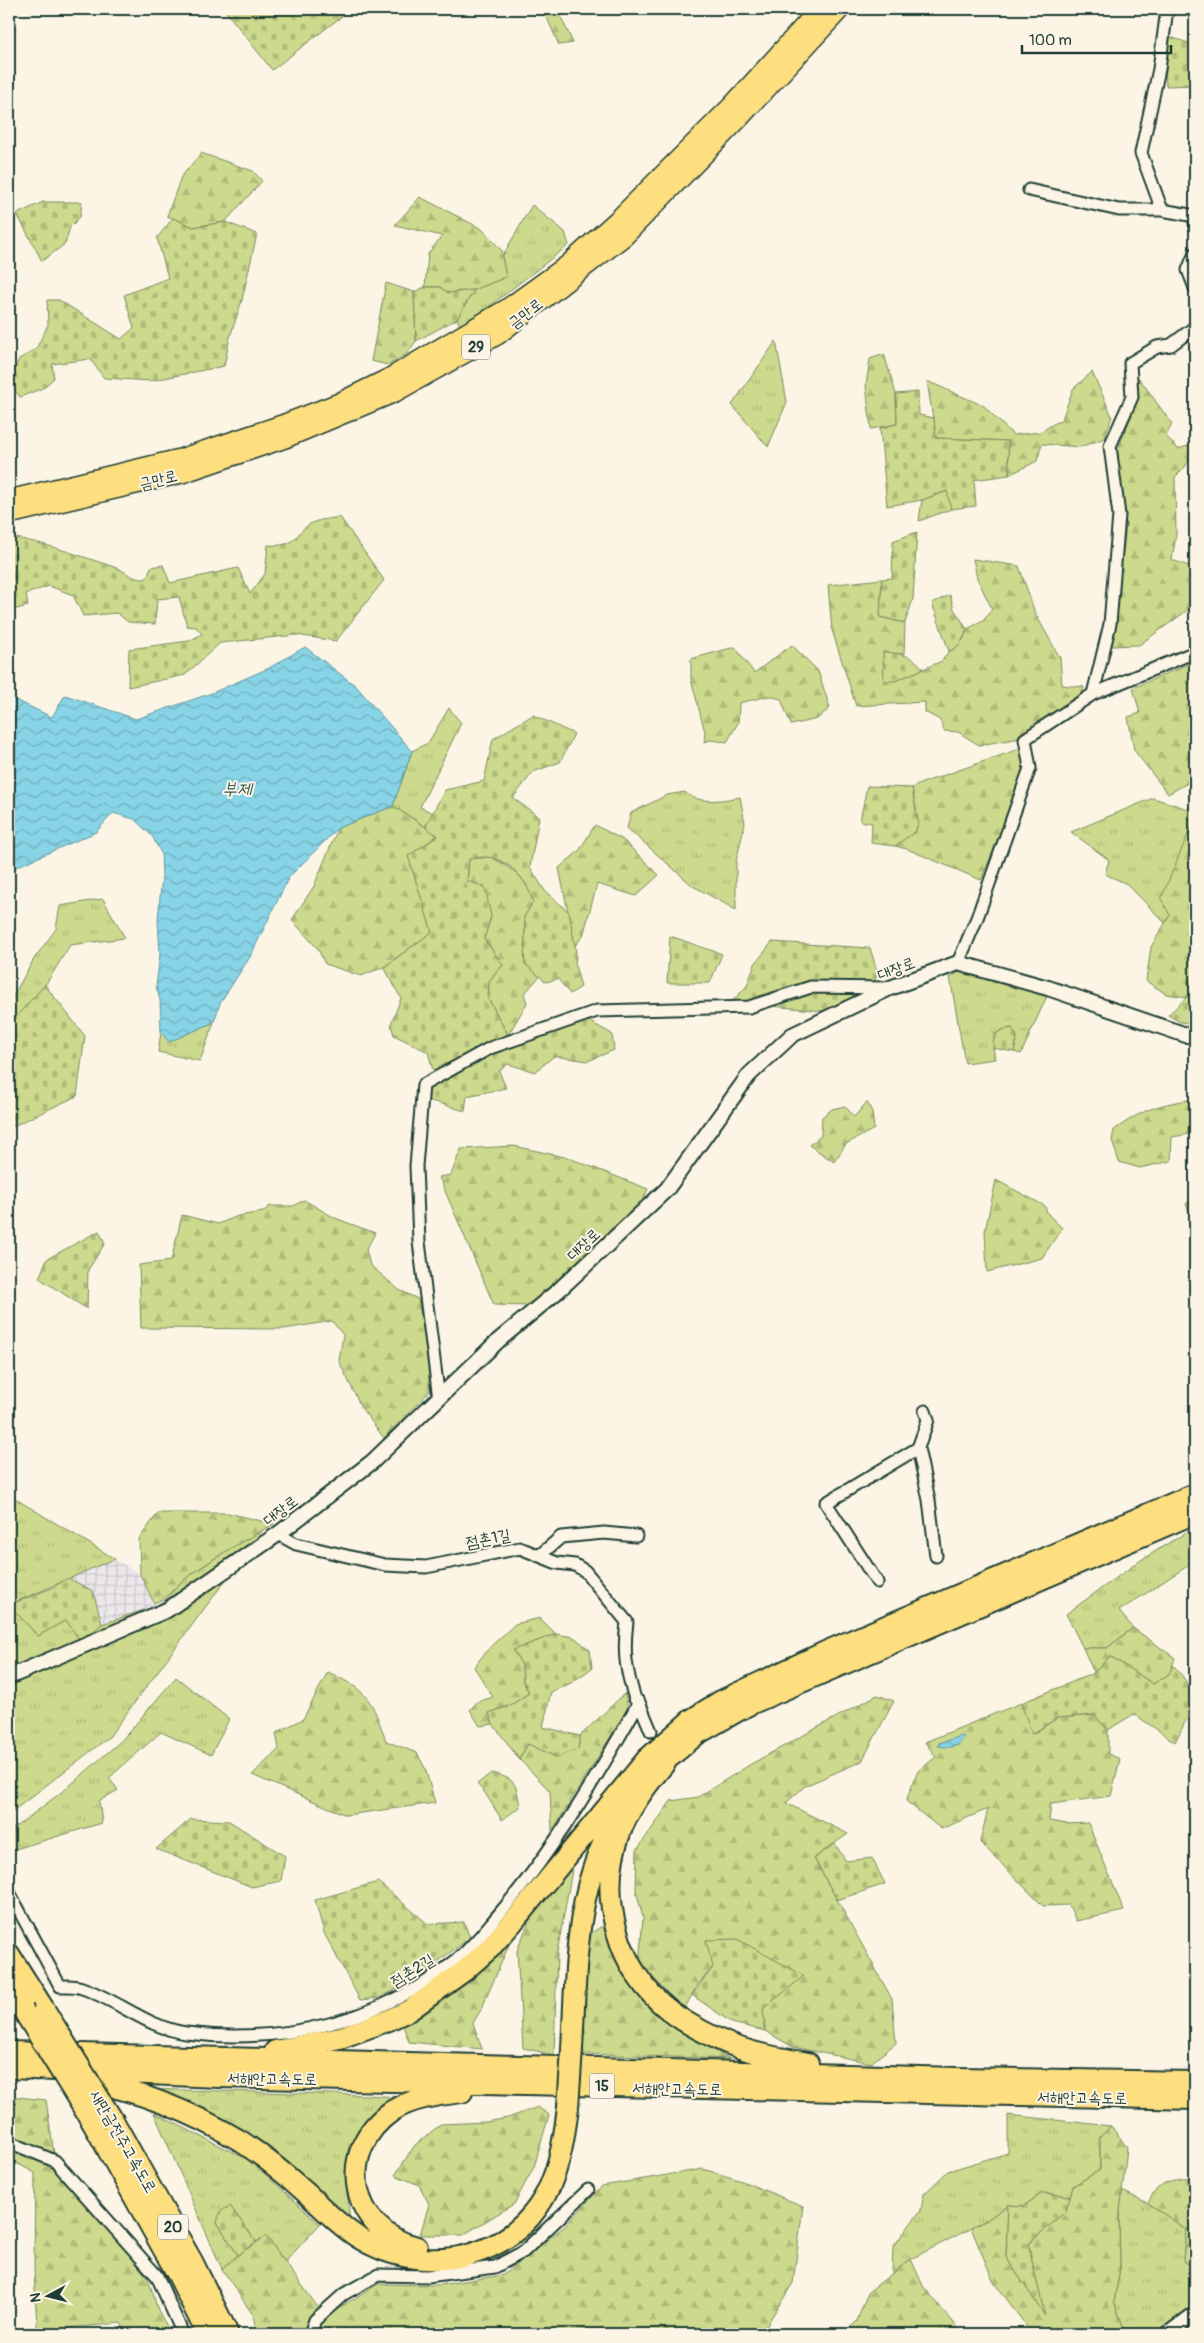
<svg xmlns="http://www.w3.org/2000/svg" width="1204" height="2343" viewBox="0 0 1204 2343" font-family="Pangolin,'Poor Story',sans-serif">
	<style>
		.industrial { fill: url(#industrial-grid) }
		.grass { fill: url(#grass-tufts); stroke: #768b60 }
		.forest { fill: url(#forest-firs); stroke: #768b60 }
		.cemetery { fill: url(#cemetery-stones); stroke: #768b60 }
		.water { fill: url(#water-waves); stroke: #5e989f }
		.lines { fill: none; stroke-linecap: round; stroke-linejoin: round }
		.minor-tunnel { stroke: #d0d0c2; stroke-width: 11; stroke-dasharray: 11 5.5; stroke-linecap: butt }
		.minor-casing { stroke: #1f3d34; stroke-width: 15 }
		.tertiary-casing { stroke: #1f3d34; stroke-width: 18 }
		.trunk-casing { stroke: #1f3d34; stroke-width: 22 }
		.motorway-casing { stroke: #1f3d34; stroke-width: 24 }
		.minor { stroke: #fcf5e5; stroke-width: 11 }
		.tertiary { stroke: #fcf5e5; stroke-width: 14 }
		.trunk { stroke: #fddf80; stroke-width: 19 }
		.motorway { stroke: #fddf80; stroke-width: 20 }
		.motorway-bridge-casing { stroke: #1f3d34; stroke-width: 24; stroke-linecap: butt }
		.motorway-bridge { stroke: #fddf80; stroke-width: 20 }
		.labels { text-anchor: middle; stroke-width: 4; stroke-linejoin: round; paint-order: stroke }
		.shield { fill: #fcf5e5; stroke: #617469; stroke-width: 1 }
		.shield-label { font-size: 15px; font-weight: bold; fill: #1f3d34 }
		.street-label { font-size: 16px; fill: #1f3d34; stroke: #fcf5e5 }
		.water-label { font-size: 18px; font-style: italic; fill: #345b58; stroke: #fcf5e5 }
	</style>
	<defs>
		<pattern id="industrial-grid" width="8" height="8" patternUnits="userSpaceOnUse" patternTransform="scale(1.25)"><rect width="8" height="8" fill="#ece7eb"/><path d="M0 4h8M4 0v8" fill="none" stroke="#cac7ca"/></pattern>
		<pattern id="grass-tufts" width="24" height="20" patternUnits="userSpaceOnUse" patternTransform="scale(1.25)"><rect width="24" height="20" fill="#cdd98c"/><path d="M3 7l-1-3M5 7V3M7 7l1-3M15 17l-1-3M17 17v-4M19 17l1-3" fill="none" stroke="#b0bb79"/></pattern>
		<pattern id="forest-firs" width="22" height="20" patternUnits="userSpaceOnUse" patternTransform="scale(1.25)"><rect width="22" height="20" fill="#cdd98c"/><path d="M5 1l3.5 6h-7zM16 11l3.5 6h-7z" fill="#b0bb79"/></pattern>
		<pattern id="cemetery-stones" width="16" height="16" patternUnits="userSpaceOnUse" patternTransform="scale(1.25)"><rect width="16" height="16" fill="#cdd98c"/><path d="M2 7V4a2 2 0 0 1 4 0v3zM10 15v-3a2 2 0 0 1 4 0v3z" fill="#b0bb79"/></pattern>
		<pattern id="water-waves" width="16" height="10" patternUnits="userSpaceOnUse" patternTransform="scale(1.25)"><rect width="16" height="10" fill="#88d4e7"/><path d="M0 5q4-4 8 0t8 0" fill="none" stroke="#6fadbc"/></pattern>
	</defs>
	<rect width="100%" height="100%" fill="#fcf5e5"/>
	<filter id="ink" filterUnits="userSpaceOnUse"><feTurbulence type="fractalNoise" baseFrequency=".02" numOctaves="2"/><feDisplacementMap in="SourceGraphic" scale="10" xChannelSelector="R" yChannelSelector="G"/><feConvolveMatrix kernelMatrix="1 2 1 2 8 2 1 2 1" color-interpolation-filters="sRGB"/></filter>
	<g filter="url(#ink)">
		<!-- industrial -->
		<path class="industrial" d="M115 1559 140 1574 156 1606 102 1624 93 1591 68 1578Z"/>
		<!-- grass -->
		<path class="grass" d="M532 205 565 232 569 245 461 328 457 319 474 290 506 277 502 257Z
			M776 341 787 402 768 447 732 405Z
			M449 708 461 723 420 807 433 813 425 827 393 806 412 751 428 743Z
			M685 792C698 805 724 800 740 797L745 823 736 862V910L693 886 627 828 631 813 667 795Z
			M1153 798 1195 811 1170 915 1165 923 1127 884 1105 874 1109 860 1071 832Z
			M103 899 125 938 70 945C54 970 35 1008 9 1022V1003L34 959 56 929 60 906Z
			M962 971 1047 996 1021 1054 1014 1052 1017 1037 1011 1028 1002 1030 993 1048 995 1059 965 1063 950 977Z
			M214 1022 200 1061 158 1052 161 1032 170 1041Z
			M9 1495 115 1559C79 1573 45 1591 9 1604L38 1636 66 1620 81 1641 102 1624 156 1606 167 1598 182 1581 231 1547 262 1531 109 1737 9 1814Z
			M1195 1527V1561L1119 1611 1133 1628 1107 1648H1083L1066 1614 1138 1562Z
			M176 1677 229 1719 211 1755 161 1732 109 1778 118 1790 99 1801 102 1823 9 1851V1832L67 1788 122 1740Z
			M147 2089 366 2095 397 2097 348 2149 347 2191 350 2222 298 2171Z
			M154 2113 251 2161 320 2224 285 2262 266 2236 256 2242 230 2206 217 2222 238 2255 222 2269Z
			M1008 2115 1111 2126 1100 2137V2170L1073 2186 1070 2196 1042 2193 1024 2206 1008 2205 987 2220 911 2259 892 2275 893 2247 921 2210 924 2194 948 2171 1008 2153Z
			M1122 2191 1148 2203 1186 2229 1183 2260 1195 2269V2302L1186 2312 1154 2334H1126L1114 2302 1120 2268 1119 2222Z"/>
		<!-- forest -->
		<path class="forest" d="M543 9H560V15L573 43 559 45Z
			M201 153 253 171 262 181 225 222 193 227 167 216 181 177Z
			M420 197 482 229 504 253 502 257 506 277 474 290 448 293 440 287H425L428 254 442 236 395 225Z
			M386 283 414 292 416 341 407 354 388 365 371 361Z
			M884 354 896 394 897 424 871 429 866 385 870 359Z
			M1092 372 1112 416 1105 438 1080 447 1042 444 1037 461 1009 475 1008 441 936 438 927 381 984 406 1013 435 1040 432 1062 419 1073 389Z
			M1139 378 1172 424 1166 436 1178 449 1195 444 1186 466 1175 477 1176 535 1172 560 1195 568V605L1139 645 1112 646 1126 525 1117 451 1134 410Z
			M948 491 951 509 919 521 922 500Z
			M973 559 1019 566 1035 613 1060 658 1062 685 1084 687 1080 700 1021 738 979 745 958 732 944 731 940 720 925 712V702L856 706 832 630 828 585 882 579 880 617 905 623 904 654 883 653 895 681 942 661 949 651 954 649 963 640 967 629 983 621 992 609 977 578Z
			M792 645 818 671 830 708 817 719 791 725 781 699 769 696 739 703 738 723 727 742 710 740 704 742 705 732 691 679V659L735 647 754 673Z
			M1195 661V779L1168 794 1134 750 1128 717 1140 713 1133 688Z
			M1022 748 1024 778 981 880 907 849 895 846 916 831 918 821 912 788 922 783Z
			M393 806 438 835 409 856 432 932 384 967 361 976 325 964 318 949 292 920 314 886 338 828Z
			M1195 817V998L1166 994 1146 981 1151 947 1170 915 1161 899Z
			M595 825 623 840 659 875 636 896 597 884 583 936 575 946 559 868 579 851Z
			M491 857C513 869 527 877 533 902L524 917C527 933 523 947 525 964L540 976 524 994 527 1003 508 1035 488 998 489 981 503 965 484 939 491 916 467 881 469 859Z
			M1188 1100 1195 1104V1133L1172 1137 1171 1161 1140 1168 1119 1162 1112 1140 1114 1130C1141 1111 1155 1105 1188 1100Z
			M867 1102 872 1112 874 1129 846 1144 834 1162 809 1145 821 1136 822 1117 832 1109 845 1106 854 1117Z
			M514 1146 569 1158 648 1189 642 1202 528 1306 494 1305 439 1177 451 1175 461 1149Z
			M996 1180 1045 1206 1047 1213 1062 1228 1042 1258 987 1272 985 1231Z
			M1195 1196V1226L1186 1204Z
			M304 1200 335 1218 375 1233 366 1250 370 1265 399 1290 418 1299 429 1366V1392L384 1438 362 1409 339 1361 343 1335 332 1321 284 1329 141 1328 139 1265 171 1261 182 1215 218 1224 238 1216 263 1212 270 1206H294Z
			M158 1513H228L274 1524C243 1541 212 1558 184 1580 171 1589 172 1596 154 1603L140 1574 139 1539Z
			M540 1618 556 1634 514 1650 522 1665 523 1681 529 1693 511 1705 489 1713 493 1724 480 1726 470 1710 477 1702 493 1697 474 1667 489 1648 515 1624Z
			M1133 1628 1175 1658 1170 1674 1153 1684 1110 1656 1094 1673 1083 1648H1107Z
			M328 1672C370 1692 371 1699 386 1741L417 1753 425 1768 435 1803 346 1815 252 1775 279 1749 276 1733 303 1719Z
			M625 1693 628 1709 552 1831 550 1791 519 1759 528 1743 556 1757 578 1749 580 1736Z
			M877 1695 894 1701 862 1761 805 1786 786 1803 848 1834 814 1858 892 1999 896 2043 871 2063 793 2047 765 2031 763 2009 767 1957 737 1939 696 1987 684 2010 639 1963 643 1918 636 1890 637 1850 671 1801 698 1797 751 1764Z
			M1021 1703 1033 1734 1057 1718 1094 1715 1108 1730V1754L1120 1759 1111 1796 1051 1804 1049 1821 1067 1824 1088 1823 1124 1911 1076 1921 1069 1905 1043 1906 980 1842 988 1809 941 1829 906 1801 918 1771 936 1757 925 1742Z
			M574 1859 557 1953 554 2055 523 2048 517 1951 529 1921Z
			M602 1926 631 1983 675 2029 730 2059 583 2054 588 1935Z
			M511 1940 482 2008 473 2023 482 2049 409 2042 402 2023Z
			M9 2096 46 2100 57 2174 89 2206 148 2278 158 2310 171 2334H127L121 2323 68 2328 50 2334 37 2328 34 2269 35 2173 9 2159Z
			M538 2107 549 2115 534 2167 514 2204 463 2235H420L429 2204 419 2185 395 2175 415 2145 441 2124 486 2122 508 2118Z
			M1111 2126 1127 2147 1119 2222 1120 2268 1114 2302 1126 2334H1028L1029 2330 993 2280 971 2228 987 2220 1008 2205 1006 2257 1044 2314 1028 2244 1066 2211 1073 2186 1100 2170V2137Z
			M703 2169 739 2180 803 2206 793 2283 761 2334H257L253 2315 222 2269 238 2255 266 2236 325 2317 378 2284 439 2285 503 2275 566 2225 602 2186Z
			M1195 2178V2232L1186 2229 1148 2203C1160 2179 1170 2180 1195 2178Z
			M911 2259 923 2286 963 2334H844L857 2321 868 2292Z"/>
		<!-- cemetery -->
		<path class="cemetery" d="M224 9H340L346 13 272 70Z
			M1170 37 1195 45V85L1166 86 1164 59Z
			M43 202H82L80 217 70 227 65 244 42 261 17 214Z
			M173 218 193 227 225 222 257 234 242 300 230 337 224 366 150 381 104 378 90 359 52 364 54 378 43 388 20 397 9 383 19 359 36 349 48 325 47 300H59L121 339 134 328 124 295 168 278 157 238Z
			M425 287H440L448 293 474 290 457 319 416 341 414 292Z
			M918 392 919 415 934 418 936 438 1008 441 1009 475 974 480 976 506 951 509 947 491 922 500 887 506 880 428 897 424 896 394Z
			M340 517 384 580 336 641 296 635 220 643 185 675 128 687 129 649 189 641 202 634 196 627 187 626 179 597 157 599 155 624 128 622 117 613 83 616 73 595 49 586 26 594 28 606 9 611V537C44 542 80 556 114 567 129 572 129 579 146 579L151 567 163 565 170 583 238 568 250 594 265 574 268 545C298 548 294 532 312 523 320 519 331 519 340 517Z
			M917 532 913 599 905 623 880 617 882 579 892 578 893 541Z
			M950 595 954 609 967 629C964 638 960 648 949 651L932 603Z
			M883 652C898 653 914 655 923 669L895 681H884Z
			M533 715 574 734 560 762 533 772 513 798 539 817 530 867 545 891 569 912 576 952 575 965 581 987 570 994 558 979 546 982 525 964C523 947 527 933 524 917L533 902C528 882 514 865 493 858 486 856 476 858 469 859L467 881 485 887 491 916 484 939 503 965 489 981 488 998 508 1035 433 1070 428 1052 394 1035 391 1024 401 998 384 967 432 932 408 856 438 836 425 827 445 790 484 781 493 739Z
			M867 786 912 788 918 822 916 831 895 846 871 843 872 823 860 821Z
			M670 936 722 954 710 983H667Z
			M772 942 870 948 878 974 868 992 823 1011 731 1002 747 986 755 964Z
			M45 985 85 1036 77 1096 9 1128V1024Z
			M1188 996 1195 998V1024L1180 1022 1168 1015Z
			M587 1020 612 1034 614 1050 588 1061 554 1056 535 1072 508 1064 499 1071 506 1088 467 1096 465 1111 428 1100 430 1085 497 1053Z
			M1012 1028 1017 1037 1014 1052 993 1048 994 1035 1002 1030Z
			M99 1231 105 1243 88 1270 87 1309 39 1278 47 1259Z
			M68 1578 93 1591 102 1624 81 1642 66 1620 38 1636 9 1605 52 1588Z
			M556 1634 574 1637 590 1650 592 1668 571 1683 551 1692 543 1727 580 1736 578 1749 556 1757 528 1744 519 1759 493 1724 489 1713 511 1705 529 1693 523 1681 522 1665 513 1650Z
			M1110 1656 1153 1684 1169 1674 1173 1665C1203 1698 1193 1706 1175 1742L1134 1714 1108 1730 1094 1715 1057 1718 1032 1734 1021 1703 1094 1673Z
			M491 1773C516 1779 516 1782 520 1807L502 1820 485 1793 477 1784Z
			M191 1819 229 1821 285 1856 281 1881 252 1887 156 1849Z
			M835 1844 846 1861 872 1858 885 1884 837 1900 814 1858Z
			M378 1882 428 1924 464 1922 470 1938 414 1979 380 1998 360 2000 324 1933 315 1900Z
			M737 1939 804 1976 763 2009 765 2031 732 2023 692 1995 713 1967 706 1940Z
			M1042 2193 1070 2196 1066 2211 1028 2244 1045 2316 1006 2257 1008 2205 1024 2206Z
			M230 2206 256 2242 238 2255 217 2222 221 2211Z
			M1186 2229 1195 2232V2269L1183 2260Z"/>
		<!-- water -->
		<path class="water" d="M305 647 356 686 412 751 393 806 338 828 289 877 250 957 220 1003 214 1022 169 1042 161 1032 160 1000 156 986 160 955 158 919 162 876 161 853 152 836 134 819 113 813 96 832 9 870V697L52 717 65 695 136 719 212 693 269 668Z
			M962 1736 964 1737C958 1749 949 1748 938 1746L939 1743Z"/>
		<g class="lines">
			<!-- minor-tunnel -->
			<path class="minor-tunnel" d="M651 1731 676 1767"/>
			<defs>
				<path id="minor" d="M1029 190 1119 210H1162L1195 216V223
					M1162 210 1141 153 1159 69 1167 9
					M1195 253 1188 270 1195 288
					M1093 694 1110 624 1119 515 1110 446 1132 397 1130 363 1157 347 1171 345 1195 327
					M958 963 977 918 1030 768 1025 739 1093 694 1195 652
					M439 1399 419 1242 416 1166 423 1085 490 1048 597 1011 749 1007 811 987 889 988
					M918 1448 929 1500 936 1556
					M278 1534 296 1544 385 1565 426 1567 520 1548 557 1563 575 1565 585 1571 627 1622C623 1653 626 1670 635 1699L639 1702 651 1731
					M539 1556 561 1537 604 1533 636 1536
					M877 1582 826 1503 918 1448 928 1420 925 1411
					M9 1892 60 1986C67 1986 76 1985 82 1988 118 2000 148 2028 186 2033 283 2045 383 2021 459 1958 474 1945 487 1928 500 1913 555 1849 598 1775 639 1702
					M9 2142 55 2161 157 2276 183 2334
					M310 2334 315 2320 344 2294 378 2275 428 2276 495 2267 523 2252 588 2190"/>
				<path id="tertiary" d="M9 1677 167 1610 278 1534 372 1462 498 1341 559 1290 667 1189 749 1075 792 1035 890 988 958 963 1048 988 1186 1035H1195
					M1168 2334 1195 2314"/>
				<path id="trunk" d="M9 500 180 459 282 425 339 403 390 378 507 309 568 265 620 218 733 105 820 9
					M9 514 182 473 285 438 395 392 497 335 624 236 739 118 840 9"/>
				<path id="motorway" d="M665 1763C648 1783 629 1807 620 1833 597 1895 617 1970 670 2011 685 2023 703 2032 720 2040 747 2053 778 2058 808 2063
					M653 1771 697 1734 748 1705 1195 1513
					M9 1954 44 2009
					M9 1987 23 2010
					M572 2049C577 1958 573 1868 634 1793
					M275 2051 340 2038 389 2020 410 2010 464 1971 489 1949 513 1922 647 1759 691 1720 721 1701 825 1652 1195 1494
					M9 2052 957 2078 1195 2082
					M9 2068 218 2077 1195 2099
					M88 2081C142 2092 192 2112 239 2140 262 2155 284 2173 304 2191 322 2207 338 2225 359 2238 417 2274 497 2265 538 2207 558 2179 564 2141 568 2107
					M114 2122 193 2263 228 2334
					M94 2125 179 2277 207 2334
					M417 2247C349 2231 335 2150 392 2111 412 2098 438 2095 462 2092"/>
			</defs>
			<!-- minor casing -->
			<use href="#minor" class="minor-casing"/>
			<!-- tertiary casing -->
			<use href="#tertiary" class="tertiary-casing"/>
			<!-- trunk casing -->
			<use href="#trunk" class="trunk-casing"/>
			<!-- motorway casing -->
			<use href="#motorway" class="motorway-casing"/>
			<!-- minor -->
			<use href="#minor" class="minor"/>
			<!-- tertiary -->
			<use href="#tertiary" class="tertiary"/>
			<!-- trunk -->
			<use href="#trunk" class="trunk"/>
			<!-- motorway -->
			<use href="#motorway" class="motorway"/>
			<defs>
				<path id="motorway-bridge" d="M44 2009 114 2122
					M23 2010 94 2125
					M568 2107 572 2049"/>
			</defs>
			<!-- motorway-bridge casing -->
			<use href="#motorway-bridge" class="motorway-bridge-casing"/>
			<!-- motorway-bridge -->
			<use href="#motorway-bridge" class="motorway-bridge"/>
		</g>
	</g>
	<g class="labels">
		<!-- shield labels -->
		<g class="shield">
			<rect x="462" y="334.5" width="28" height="25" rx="4"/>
			<rect x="589.5" y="2073.5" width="25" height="25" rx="4"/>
			<rect x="158" y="2214.5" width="30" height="25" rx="4"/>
		</g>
		<g class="shield-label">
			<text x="476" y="352">29</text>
			<text x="602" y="2091">15</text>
			<text x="173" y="2232">20</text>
		</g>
		<!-- street labels -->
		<g class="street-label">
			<text transform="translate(525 313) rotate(-38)" y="6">금만로</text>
			<text transform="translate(158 479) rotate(-14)" y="6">금만로</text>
			<text transform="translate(896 968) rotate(-21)" y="6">대장로</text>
			<text transform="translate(583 1244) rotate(-43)" y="6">대장로</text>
			<text transform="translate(280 1510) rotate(-37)" y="6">대장로</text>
			<text transform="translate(488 1538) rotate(-11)" y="6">점촌1길</text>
			<text transform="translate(412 1970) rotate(-32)" y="6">점촌2길</text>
			<text transform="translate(272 2078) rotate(1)" y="6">서해안고속도로</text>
			<text transform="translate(677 2088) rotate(1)" y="6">서해안고속도로</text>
			<text transform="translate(1082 2097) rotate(1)" y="6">서해안고속도로</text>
			<text transform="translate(124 2141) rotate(60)" y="6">새만금전주고속도로</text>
		</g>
		<!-- water labels -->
		<g class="water-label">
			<text x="237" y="795">부제</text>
		</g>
	</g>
	<!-- margin -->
	<rect width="1204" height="2343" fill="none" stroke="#fcf5e5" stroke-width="30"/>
	<rect x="15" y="15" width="1174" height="2313" fill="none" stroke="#1f3d34" stroke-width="2" filter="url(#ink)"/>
	<!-- north arrow -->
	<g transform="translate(48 2296) rotate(263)" stroke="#fcf5e5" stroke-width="4" paint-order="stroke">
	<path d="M0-4L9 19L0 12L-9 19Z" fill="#1f3d34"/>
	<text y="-8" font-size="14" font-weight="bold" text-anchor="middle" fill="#1f3d34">N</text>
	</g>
	<!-- scale -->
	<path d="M1022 45v8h149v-8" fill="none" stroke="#1f3d34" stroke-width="2.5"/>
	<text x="1029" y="45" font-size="15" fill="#1f3d34" stroke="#fcf5e5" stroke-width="4" paint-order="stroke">100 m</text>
</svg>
